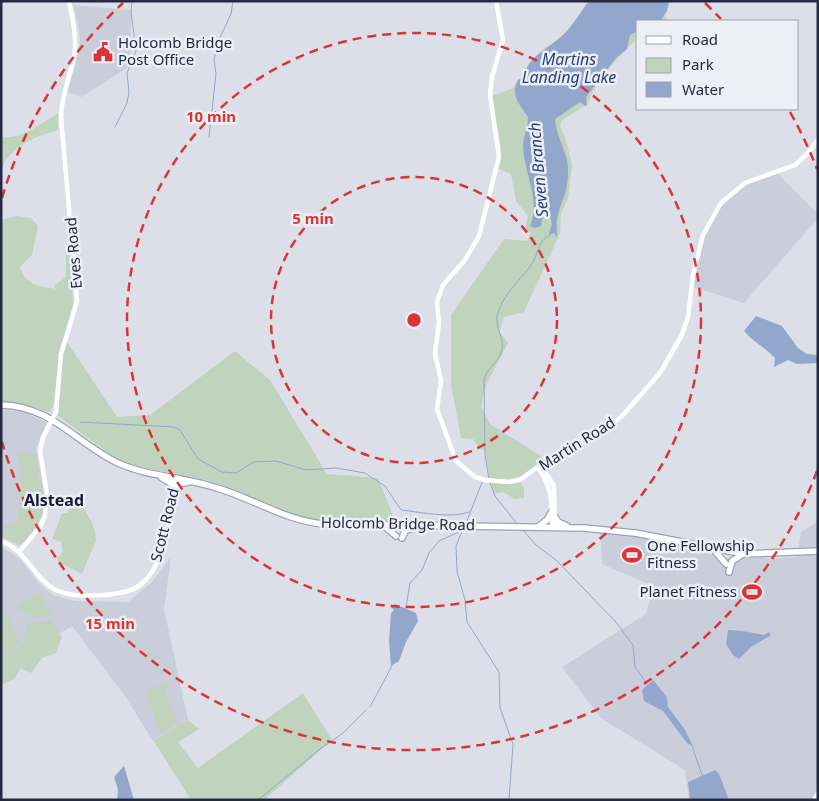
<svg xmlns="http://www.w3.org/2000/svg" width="819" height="801" viewBox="0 0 819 801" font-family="'Noto Sans',sans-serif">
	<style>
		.built { fill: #caceda }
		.green { fill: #bfd3bd }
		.water { fill: #93a7cc }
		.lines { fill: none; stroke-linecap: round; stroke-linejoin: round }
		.stream { stroke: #93a7cc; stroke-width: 1 }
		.primary-casing { stroke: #9aa1b5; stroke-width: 8 }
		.secondary { stroke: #fff; stroke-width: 4.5 }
		.primary { stroke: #fff; stroke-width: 5.5 }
		.ring { fill: none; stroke: #dc3334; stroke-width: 2.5; stroke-dasharray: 9 6 }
		.labels { text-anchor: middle; stroke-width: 5; stroke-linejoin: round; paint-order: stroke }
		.poi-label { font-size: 15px; fill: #242b40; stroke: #eceff6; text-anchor: start }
		.street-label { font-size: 15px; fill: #242b40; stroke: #eceff6 }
		.water-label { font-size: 16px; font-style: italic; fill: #2b4278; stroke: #eceff6 }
		.neighbourhood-label { font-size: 16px; font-weight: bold; fill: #171c30; stroke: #eceff6 }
		.centre { fill: #dc3334; stroke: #eceff6; stroke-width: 2.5 }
		.ring-label { font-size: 15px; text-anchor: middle; font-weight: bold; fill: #dc3334; stroke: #eceff6; stroke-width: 5; stroke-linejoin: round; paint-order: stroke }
	</style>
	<rect width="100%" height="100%" fill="#dcdfe8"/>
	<!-- built -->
	<path class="built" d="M73 5 131 10 130 66 81 97 66 91 76 64 80 39 78 23Z
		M777 173 818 214V218L744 303 690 286 705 229 724 201 735 189 755 179Z
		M1 410 23 411 47 423 36 448 45 497 43 514 36 529 20 546 1 537Z
		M818 521V795L815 800H689L685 770 601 718 562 667 646 614 653 586 602 564 600 529 668 539 721 558H782L797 557 801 532Z
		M1 546 20 559 40 584 53 595 75 601 128 602 152 582 171 557 164 609 188 720 153 741 125 696 72 626 1 671Z"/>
	<!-- green -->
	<path class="green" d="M589 1H670L665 16 669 21H638V38C622 53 593 83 588 104L562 120 560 126 566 140 572 165 568 198 561 214 560 233 524 312 504 317 499 331 508 343 486 385 481 406 490 424 541 456 542 461C522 480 517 480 490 480L485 450 480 449 473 439 461 438 451 384V315L504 239 527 241 531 233 525 230 528 216 516 201 511 174 497 168 501 147 492 96 513 88 518 80 522 78C531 53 547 50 565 33 574 24 581 12 589 1Z
		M58 113V130C36 136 9 147 1 170V137C21 140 42 123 58 113Z
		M16 216 31 218 38 226 32 255 20 267C24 283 38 287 53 288L55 291V285L66 277V254L71 255 73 308 59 363 53 407 49 412 27 405 1 402V220Z
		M67 342 117 417 150 415 235 351 270 380 327 474 378 478 397 526 300 522 211 481 131 465 115 458 58 416 62 358Z
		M16 453 35 454C39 492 55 515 20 545L1 536V529L4 530 5 524 14 526 17 520C20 497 24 474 16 453Z
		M490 481 521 483 524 489V498L515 499 503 492 495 493Z
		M76 499 83 502 82 506C89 517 96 527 96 541L82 574 58 562 57 558 63 552 61 542 52 539 62 513H67Z
		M39 592 52 613C39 621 27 618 18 606Z
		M1 613 9 619 20 644 1 657Z
		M51 620 62 637 56 653 42 658 31 673 21 668 14 679 1 685V659L23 644 27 624Z
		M168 682 165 690 177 722 161 733 145 691Z
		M303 693 332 740 264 800H191L154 741 188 720 199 729 178 742 198 768Z"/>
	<!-- water -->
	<path class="water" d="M589 1H669L667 11 660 21H638V31L630 35 627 49 616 58 586 97 587 105 585 106 580 102 555 119C556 138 569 154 568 170 568 192 563 196 558 215 556 223 557 230 557 237L554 233 549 234 552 224 549 212 546 211 543 213 541 226 535 228 530 226C541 200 524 173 523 147 523 137 528 127 528 117 519 104 510 95 518 80L522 78C531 53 548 50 565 33 574 24 581 11 589 1Z
		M756 316 782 326 798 348 807 354 818 355V363L797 364 788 360 774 367 775 358C765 347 753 342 744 331Z
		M395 604 416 613 418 621 406 642 399 661 391 666 389 641 391 613 394 610 391 607Z
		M728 630C738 630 755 633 764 635L769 632 771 635 751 647 739 659 733 655 726 644Z
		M653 680 667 697 668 707 685 730 693 746 687 743 663 711 644 701 642 690Z
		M124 766 134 800H117L118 790 114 777Z
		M715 770 719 774 729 800H690L688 782Z"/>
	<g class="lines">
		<!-- stream -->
		<path class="stream" d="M115 127 127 103 129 92 127 73 136 51 131 12 132 1
			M209 137 216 74 214 60 217 44 231 14 233 1
			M80 422 174 427 180 430 198 459 222 472 236 473 254 462 276 461 306 470 336 468 365 473 385 486 401 510C420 512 452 519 469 512
			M489 479 485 455 484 381C486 368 497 364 501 353 506 339 495 329 497 316 502 295 520 281 531 265 539 255 536 242 551 234
			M490 483 495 496 518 525
			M466 523 483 480
			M463 529 456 546 457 571 465 600 467 622 499 672 500 708 513 744 509 800
			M522 529 536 545 556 560 615 621 633 645 635 667 647 684
			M406 607 410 583 422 570 429 553 439 541 463 530
			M370 707 392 666
			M692 746 702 775
			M258 800 319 750 343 733 366 710"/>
		<defs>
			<path id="primary" d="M1 405C52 406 76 443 118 463 149 477 185 477 217 488 254 499 286 521 325 524L584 528 635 533 745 554 818 551
				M162 478 171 483 173 495
				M174 493 179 484 189 482
				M555 517 558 522 567 526
				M383 525 396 536
				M538 527 547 520 551 513
				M402 538 405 531 414 527
				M715 551 726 564
				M729 572 732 561 743 554"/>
		</defs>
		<!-- primary casing -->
		<use href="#primary" class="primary-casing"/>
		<!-- secondary -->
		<path class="secondary" d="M496 1 503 40 492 77 490 95 499 157 479 236 465 260 443 285 437 302 439 323 435 353 441 381 437 409 456 461 475 477 485 480 510 482 521 479 553 456 597 435 622 416 660 373 682 335 688 317 693 275 703 235 721 203 745 183 795 165 807 154 818 140
			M541 465 554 486 555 527
			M538 468C552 486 552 503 552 525
			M1 541C26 550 33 577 54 589 69 597 87 596 103 595 114 594 127 593 137 587 167 569 170 510 176 478
			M19 552 40 527 45 516 47 494 40 451 43 437 56 412 61 354 77 301 61 117C61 93 73 72 75 48 76 32 72 17 69 1
			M814 800 818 793"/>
		<!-- primary -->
		<use href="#primary" class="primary"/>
	</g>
	<!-- distance rings -->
	<g class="ring">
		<circle cx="414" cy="320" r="143"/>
		<circle cx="414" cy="320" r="287"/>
		<path d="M817 471A430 430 0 0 1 2 442M2 198A430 430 0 0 1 123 3M705 3A430 430 0 0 1 721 19M790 112A430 430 0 0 1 817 169"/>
	</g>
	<!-- icons -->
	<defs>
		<symbol id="civic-bare" viewBox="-9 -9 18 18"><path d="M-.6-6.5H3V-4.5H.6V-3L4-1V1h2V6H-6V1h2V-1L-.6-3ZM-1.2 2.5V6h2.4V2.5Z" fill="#dc3334" stroke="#eceff6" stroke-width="2.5" paint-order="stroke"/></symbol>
		<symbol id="stadium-bare" viewBox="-9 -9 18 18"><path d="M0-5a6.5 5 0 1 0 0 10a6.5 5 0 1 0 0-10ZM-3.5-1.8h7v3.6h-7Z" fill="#dc3334" stroke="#eceff6" stroke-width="2.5" paint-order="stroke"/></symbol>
	</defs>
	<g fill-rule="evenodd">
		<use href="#civic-bare" x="89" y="38" width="28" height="28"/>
		<use href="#stadium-bare" x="618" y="541" width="28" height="28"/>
		<use href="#stadium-bare" x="738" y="578" width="28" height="28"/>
	</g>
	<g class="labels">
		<!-- poi labels -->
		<g class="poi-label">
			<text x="118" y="48">Holcomb Bridge<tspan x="118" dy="17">Post Office</tspan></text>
			<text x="647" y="551">One Fellowship<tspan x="647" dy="17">Fitness</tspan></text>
			<text x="737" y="597" text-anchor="end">Planet Fitness</text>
		</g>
		<!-- street labels -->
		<g class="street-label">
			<text transform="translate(74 253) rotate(-95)" y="5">Eves Road</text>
			<text transform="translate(577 444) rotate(-32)" y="5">Martin Road</text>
			<text transform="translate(398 524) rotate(1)" y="5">Holcomb Bridge Road</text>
			<text transform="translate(165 525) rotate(-76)" y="5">Scott Road</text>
		</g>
		<!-- water labels -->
		<g class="water-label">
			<text x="569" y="65">Martins<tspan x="569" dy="18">Landing Lake</tspan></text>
			<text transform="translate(538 170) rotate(-95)" y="6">Seven Branch</text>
		</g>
		<!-- neighbourhood labels -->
		<g class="neighbourhood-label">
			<text x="54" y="506">Alstead</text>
		</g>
	</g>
	<circle cx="414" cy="320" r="8" class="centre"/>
	<g class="ring-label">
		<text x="211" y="122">10 min</text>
		<text x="313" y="224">5 min</text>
		<text x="110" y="629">15 min</text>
	</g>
	<!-- border -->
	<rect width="819" height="801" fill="none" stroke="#242b40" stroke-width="5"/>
	<!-- legend -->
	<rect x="636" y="20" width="162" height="90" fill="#eceff6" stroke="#9ca1ad"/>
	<rect x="646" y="36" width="25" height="8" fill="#ffffff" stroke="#9ca1ad"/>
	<text x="682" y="45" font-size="15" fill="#242b40">Road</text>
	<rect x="646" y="58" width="25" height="15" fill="#bfd3bd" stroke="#9ca1ad"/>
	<text x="682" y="70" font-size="15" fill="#242b40">Park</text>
	<rect x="646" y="82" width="25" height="15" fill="#93a7cc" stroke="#9ca1ad"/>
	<text x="682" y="95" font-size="15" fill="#242b40">Water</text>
</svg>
